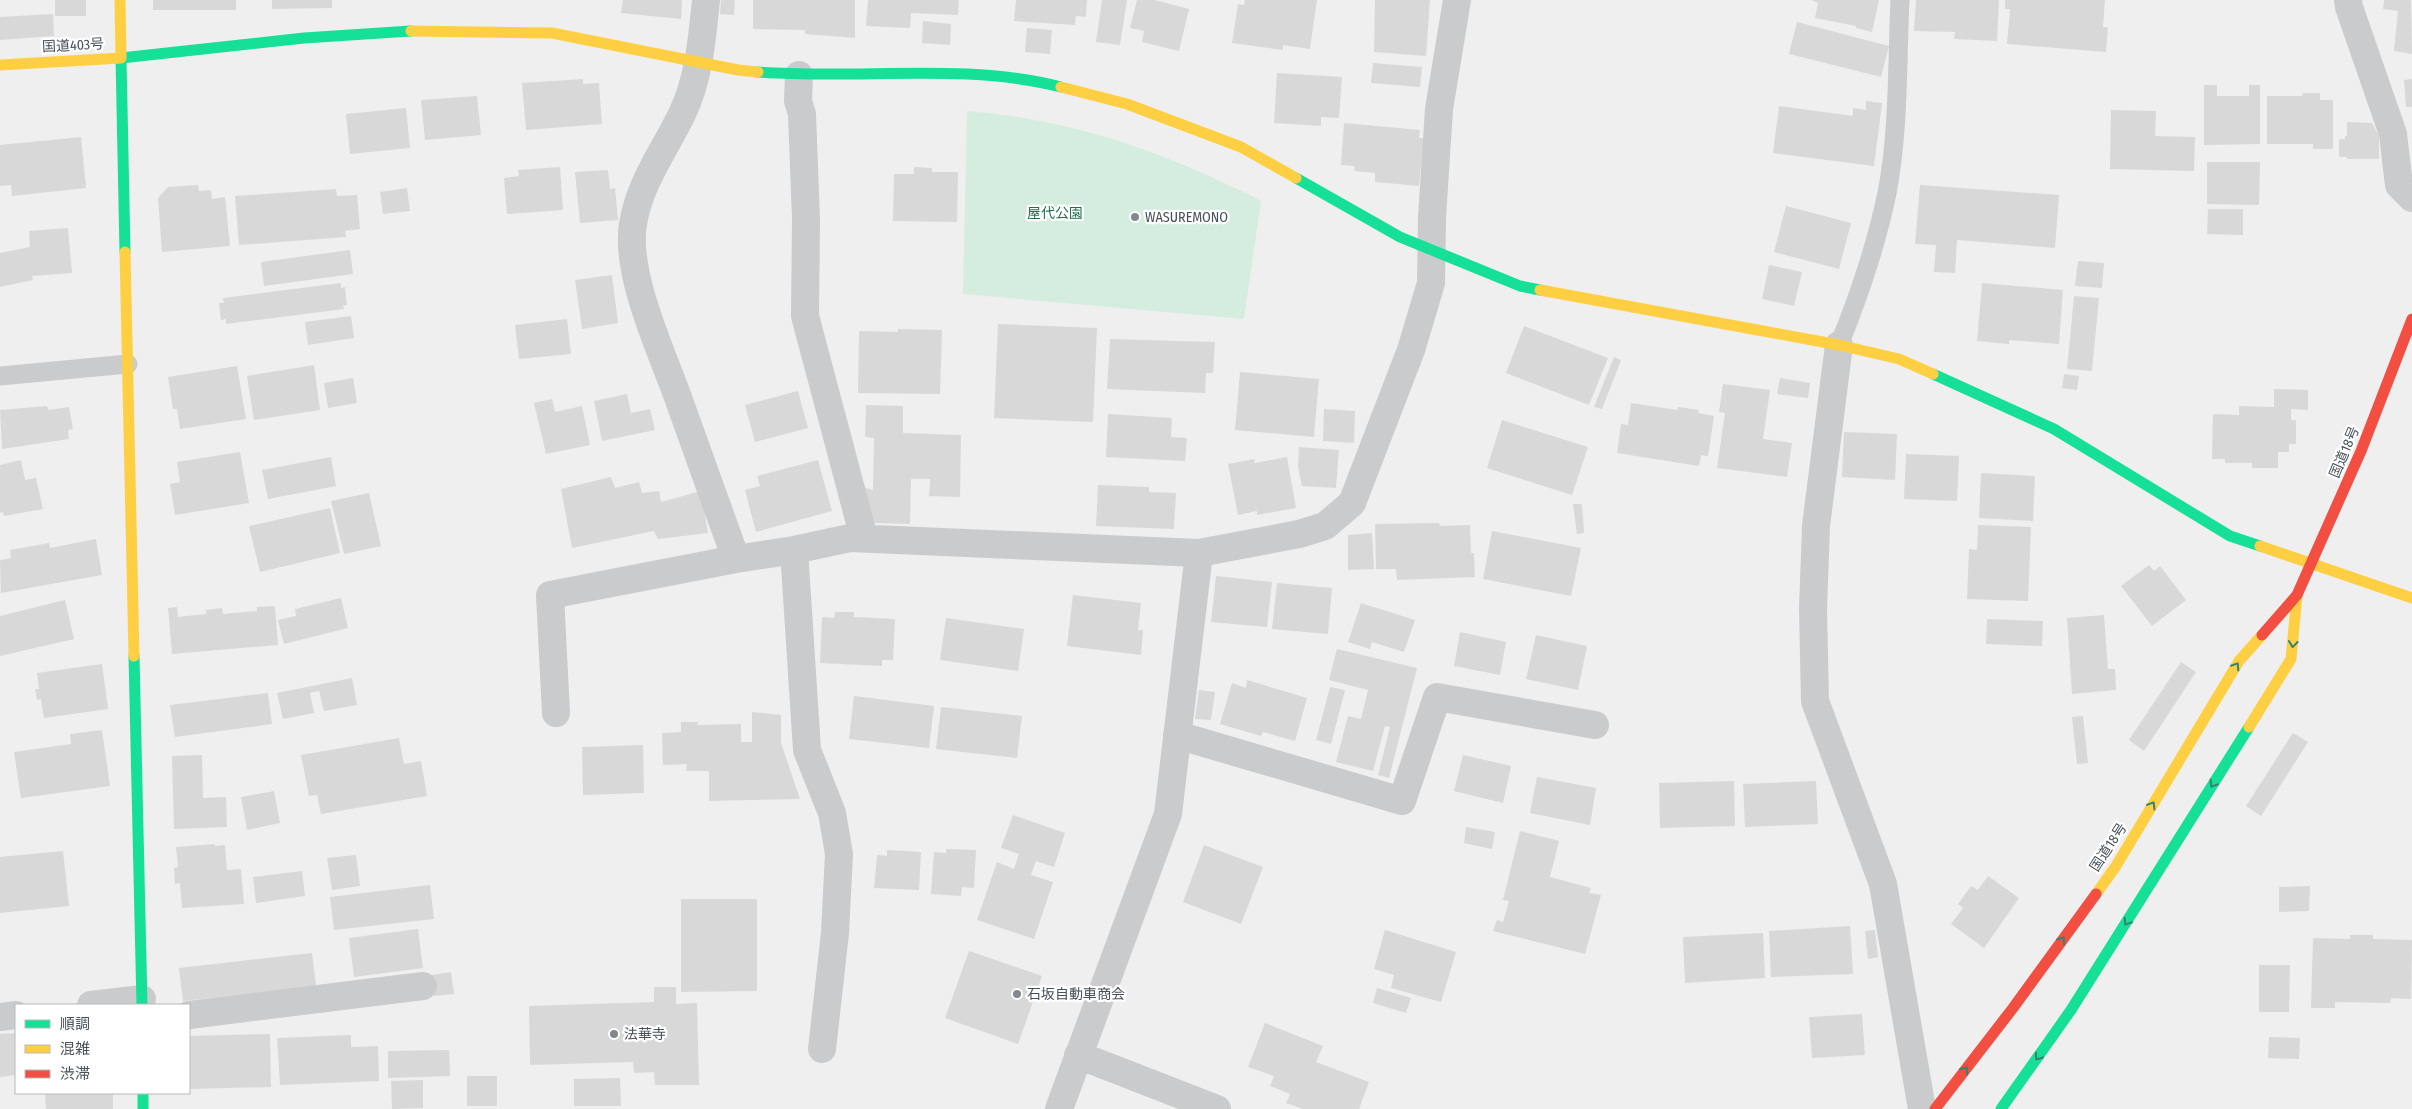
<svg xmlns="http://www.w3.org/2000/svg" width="2412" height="1109" viewBox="0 0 2412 1109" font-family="'Fira Sans Condensed','Noto Sans JP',sans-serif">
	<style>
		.green { fill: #d5edde }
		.building { fill: #d8d8d9 }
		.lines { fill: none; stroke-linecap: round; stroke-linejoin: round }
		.lane { stroke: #c9cbcd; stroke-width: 19 }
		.street { stroke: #c9cbcd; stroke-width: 28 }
		.fast { stroke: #16e098; stroke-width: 11 }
		.slow { stroke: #ffcf43; stroke-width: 11 }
		.jam { stroke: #f24e42; stroke-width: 11 }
		.oneway { stroke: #36836f }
		.poi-dot { fill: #82888e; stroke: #fff; stroke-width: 2 }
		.labels { text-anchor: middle; stroke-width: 4.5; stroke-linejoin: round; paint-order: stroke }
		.street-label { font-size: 14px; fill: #475159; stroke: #fff }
		.park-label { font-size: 14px; fill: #1e744a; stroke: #fff }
		.poi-label { font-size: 14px; fill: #475159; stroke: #fff; text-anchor: start }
	</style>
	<rect width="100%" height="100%" fill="#efefef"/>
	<!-- green -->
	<path class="green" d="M967 111C1075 120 1165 152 1261 201L1244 319 963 294Z"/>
	<!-- building -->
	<path class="building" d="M55 0H86V16H55Z
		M153 0H236V10H153Z
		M272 0H332V8L272 9Z
		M623 0H682L681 19 621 13Z
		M721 0H735L734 15 720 14Z
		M753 0H855V38L805 34V30L753 29Z
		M868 0H959L958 15 911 13 910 28 866 26Z
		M1016 0H1087L1086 17 1076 16 1075 25 1014 21Z
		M1102 0H1127L1120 45 1096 42Z
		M1137 0H1155L1189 9 1179 51 1142 42 1144 31 1130 28Z
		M1245 0H1317L1310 49 1283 45V50L1232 43 1238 4 1244 5Z
		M1375 0H1430L1426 56 1374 52Z
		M1811 0H1879L1872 32 1856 28V26L1815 18 1818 3Z
		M1916 0H1999L1997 41 1954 39 1955 32 1914 31Z
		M2005 0H2105L2103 27H2108L2106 52 2007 44 2010 9H2005Z
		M2384 0H2411L2412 54 2394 51 2398 11 2383 9Z
		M53 14 54 36 0 40V17Z
		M923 21 951 24 950 45 922 43Z
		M1797 22 1889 46 1881 77 1789 54Z
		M1027 28 1052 30 1050 54 1025 52Z
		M1373 63 1422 67 1420 87 1371 83Z
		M1277 73 1342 77 1339 118 1321 117V126L1274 123Z
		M583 79V84L599 83 602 124 526 130 522 83Z
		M2412 79V107H2406L2404 80Z
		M2204 85H2217V96H2249V85H2260V144L2204 145Z
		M2303 93H2320V100H2333V149H2313V144H2267V96H2302Z
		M477 96 481 135 425 140 421 100Z
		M1866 101 1882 103 1874 166 1773 153 1779 106 1853 116V108L1866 110Z
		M406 108 410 148 350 154 346 114Z
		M2111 110 2156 111 2155 136 2195 137 2194 171 2110 169Z
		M2347 122 2372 123 2379 136V159H2347V157H2339V139H2345V136H2347Z
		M1344 123 1420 130 1419 138H1424L1419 186 1375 182V173L1354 171 1355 166 1341 165Z
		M81 137 86 188 12 196 11 185 0 186V145Z
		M2207 162H2260L2259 205 2207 204Z
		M560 167 563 210 507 214 504 178 519 176 518 170Z
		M914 167 932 168V172H958L957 222 893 221 894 174H914Z
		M608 170 610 189 615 188 618 220 580 223 575 172Z
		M198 185 199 191 211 190 212 199 225 197 230 246 162 252 158 198 168 187Z
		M1920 185 2059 195 2055 248 1957 240 1955 273 1934 272 1936 245 1915 244Z
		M407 188 410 211 383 214 380 192Z
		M336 189 337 196 357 195 360 229 345 231 346 237 239 245 235 196Z
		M1786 206 1851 223 1839 269 1774 252Z
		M2208 209H2243V235L2207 234Z
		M68 228 72 273 32 276 33 280 0 287V253L30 247 29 231Z
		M350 250 353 274 264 286 261 262Z
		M2078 261 2104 263 2102 288 2075 286Z
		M1769 265 1802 272 1794 306 1762 299Z
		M612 275 618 323 582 329 575 280Z
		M341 283V288L345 287 347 305H343L344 309 226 324V319L221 320 219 303H224L223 298Z
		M1982 283 2063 290 2059 344 2009 340V344L1977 341Z
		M2074 296 2099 298 2092 371 2067 369Z
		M351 316 354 338 308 345 305 322Z
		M567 319 571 354 519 359 515 325Z
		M998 324 1097 328 1093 422 994 418Z
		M1524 326 1608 358 1589 405 1506 373Z
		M898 329 942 330 940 394 858 393 859 331 898 332Z
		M1110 339 1215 342 1213 373H1206L1205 393 1107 389Z
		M1614 357 1621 360 1602 409 1594 407Z
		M314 365 320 410 254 420 247 376Z
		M237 366 246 419 180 429 177 409H173L168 377Z
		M1240 372 1319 379 1314 437 1235 430Z
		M2064 374 2079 376 2077 390 2062 388Z
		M353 378 357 403 328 408 324 383Z
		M1780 378 1810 383 1808 398 1777 394Z
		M1723 384 1770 390 1763 439 1792 443 1787 477 1717 468 1725 413 1719 412Z
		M2274 389 2308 390V410L2291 409V420H2296V444H2289V452H2278V468H2252V463H2225V459H2212L2213 414 2239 415V406L2274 407Z
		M798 391 808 428 755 442 745 405Z
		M627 394 631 413 650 409 655 430 602 441 594 401Z
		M552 399 555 412 582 406 590 445 546 454 534 403Z
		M1631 403 1677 410 1678 407 1699 410 1698 413 1714 416 1708 456 1701 455 1699 466 1617 453 1621 424 1628 425Z
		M866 405 903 406V433L961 435 960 497 929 496 930 479H911L910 524 874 523 861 487 873 490 874 438 865 437Z
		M47 406 48 410 69 407 73 429 68 430 69 439 2 449 0 410Z
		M1324 409 1355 411 1354 443 1323 441Z
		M1108 414 1172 418 1171 437 1187 438 1185 461 1106 457Z
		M1502 420 1588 447 1572 495 1487 468Z
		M1844 432 1897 434 1895 480 1842 477Z
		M1299 447 1339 450 1336 488 1302 486 1298 467Z
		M240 452 249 503 175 515 170 484 180 482 177 462Z
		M1906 454 1959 456 1957 501 1904 499Z
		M331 457 336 486 268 499 262 470Z
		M1287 457 1296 508 1257 515V511L1238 515 1228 464 1254 459 1255 463Z
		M21 460 25 480 36 478 43 509 4 516 3 512 0 513V465Z
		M818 460 832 511 756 532 745 490 760 486 757 476Z
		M1981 473 2035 476 2033 521 1979 518Z
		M611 477 615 488 639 482 642 493 659 491 661 502 701 491 708 533 658 539 654 531 572 548 561 489Z
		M1098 485 1149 487V492L1176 493 1174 529 1096 526Z
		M369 493 381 546 344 554 331 501Z
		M1573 504H1582L1584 533 1577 534Z
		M330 508 340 553 260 572 249 526Z
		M1439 523 1440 526 1470 525 1471 553H1474L1475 577 1397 580 1396 569H1376L1375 524Z
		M1978 525 2031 527 2028 601 1967 599 1969 549 1977 550Z
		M1492 531 1581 548 1571 596 1483 579Z
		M1372 533 1374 569 1348 570V535Z
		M96 539 102 575 1 593 0 560 11 558 10 550 49 543 50 548Z
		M2149 565 2154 571 2160 566 2186 600 2152 626 2121 586Z
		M1216 576 1272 582 1267 627 1211 622Z
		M1277 583 1332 588 1328 634 1272 629Z
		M1073 595 1141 603 1138 630H1143L1141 655 1067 646Z
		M341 598 348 628 284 644 278 620 296 616 295 609Z
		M65 600 74 639 0 656V616Z
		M1361 603 1415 620 1404 652 1372 642 1370 649 1348 642Z
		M275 606 278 645 172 654 168 608 177 607 178 617 206 614V610L222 608 223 614 257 611V607Z
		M835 612H854V617L895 619 893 660H882V666L820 663 822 617 834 618Z
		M2104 615 2108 669H2115L2116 690 2072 694 2067 618Z
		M946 618 1024 629 1018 671 940 660Z
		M1987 619 2043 621 2042 646 1986 644Z
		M1460 632 1506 642 1500 675 1454 666Z
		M1536 635 1587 646 1578 690 1526 679Z
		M1337 649 1417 668 1389 778 1378 775 1390 727 1385 726 1373 771 1336 762 1348 716 1361 719 1368 690 1329 680Z
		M2181 662 2196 672 2144 751 2129 740Z
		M102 664 108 709 44 718 41 699 37 700 35 689H39L37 673Z
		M352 678 357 705 324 711 319 691 310 693 314 713 283 719 277 693Z
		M1247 680 1307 698 1295 741 1263 732 1261 736 1220 724 1232 683 1246 688Z
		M1330 687 1345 690 1331 744 1316 740Z
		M1199 690 1215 692 1211 720 1195 719Z
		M268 693 272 724 175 737 170 705Z
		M854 696 934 706 929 748 849 739Z
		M941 707 1022 716 1017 758 936 749Z
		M752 712 781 715V743L800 799 709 801V771H686L687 764 663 765 662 733 681 732V722H698L697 725 741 724V742H752Z
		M2083 716 2088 763 2077 764 2072 717Z
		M102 730 110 786 21 798 14 752 71 744 70 734Z
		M2293 733 2308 742 2261 816 2246 806Z
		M399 738 404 764 421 761 427 796 321 814 317 795 309 796 301 755Z
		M643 745 644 793 583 795 582 747Z
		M202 755 203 798 226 797 227 827 174 829 172 756Z
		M1463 755 1511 766 1503 803 1454 791Z
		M1537 777 1596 788 1590 825 1530 813Z
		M1734 781 1735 826 1660 828 1659 783Z
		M1816 781 1818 824 1745 827 1743 784Z
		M274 791 280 823 247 830 241 797Z
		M1013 815 1065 833 1054 867 1036 861 1031 875 1053 882 1034 939 977 920 997 862 1014 869 1019 854 1001 848Z
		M1466 827 1495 832 1492 849 1464 843Z
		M1520 831 1559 841 1550 877 1591 888 1589 893 1601 895 1585 954 1493 931 1497 920 1503 922 1509 901 1503 900Z
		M215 844V846L225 845 227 870 241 869 244 904 182 908 180 883 175 884 174 868 178 867 176 847Z
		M1204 845 1263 867 1241 924 1183 902Z
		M946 849 976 850 974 888 962 887 961 896 931 894 934 852 946 853Z
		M887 850 921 852 919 890 874 888 877 855 887 856Z
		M63 851 69 906 0 913V857Z
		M356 855 360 886 332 890 327 858Z
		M302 871 305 896 256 903 253 877Z
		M1988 876 2019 898 1984 948 1951 924 1963 908 1958 904 1971 886 1978 890Z
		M430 885 434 919 334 930 330 897Z
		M2310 886 2309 911 2279 912V887Z
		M681 899H757V991L681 992Z
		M1850 926 1853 974 1771 977 1769 931Z
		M418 929 423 968 354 977 349 938Z
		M1385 930 1456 952 1441 1002 1391 988 1394 975 1374 969Z
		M1875 930 1878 957 1868 959 1865 931Z
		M1763 933 1765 978 1685 983 1683 937Z
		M2350 935H2373V939L2412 940 2411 999 2391 998 2390 1003 2335 1002V1008H2311L2313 938 2350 939Z
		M969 951 1042 976 1018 1044 945 1018Z
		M312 953 316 986 183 1001 179 968Z
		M2259 965H2290L2289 1012H2259Z
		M451 972 454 994 434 996 432 975Z
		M654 987H676V1004L697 1003 699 1085H655L654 1072 634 1073 633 1062 530 1065 529 1006 654 1002Z
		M1377 988 1411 998 1406 1013 1373 1003Z
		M1862 1014 1865 1055 1812 1058 1809 1017Z
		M1265 1023 1323 1046 1316 1062 1369 1082 1359 1109H1303L1286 1103 1290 1094 1270 1086 1274 1076 1248 1067Z
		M16 1033V1075L0 1077V1034Z
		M270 1034 271 1087 189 1089V1036Z
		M351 1035V1047L378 1046 379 1081 280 1085 277 1038Z
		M2269 1037 2300 1038 2299 1059 2268 1058Z
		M449 1050 450 1076 388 1078V1051Z
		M467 1076H497V1106H467Z
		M620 1078 621 1106H574V1079Z
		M423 1080V1108L392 1109 391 1081Z
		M45 1093H113V1109H46Z"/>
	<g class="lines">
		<!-- lane -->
		<path class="lane" d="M1839 345C1859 296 1876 246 1887 193 1899 131 1897 64 1900 0
			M0 376 128 364"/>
		<!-- street -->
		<path class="street" d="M706 0C702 39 699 79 682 114 664 151 639 184 633 224 625 272 659 346 676 392 696 447 716 503 736 559L794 550 850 538 1199 553
			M2348 0 2349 7 2393 134 2399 185 2412 198
			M799 75 798 101 802 114 806 219 805 316 864 538
			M1839 345 1816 526 1813 609 1815 701 1883 884 1922 1109
			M794 550 807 750 832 813 839 854 835 933 822 1049
			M556 713 550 595 736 559
			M1177 735 1402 801 1437 697 1595 725
			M91 1005 142 999
			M189 1015 423 986
			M0 1017 16 1015
			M1078 1055 1217 1109
			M1059 1109 1168 814 1199 553 1299 534 1325 526 1352 503 1411 350 1431 283 1432 218 1439 109 1457 0"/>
		<!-- fast -->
		<path class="fast" d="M758 72C858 80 963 62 1061 87
			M1296 178 1400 237 1520 286 1540 290
			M125 252 121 58 304 38 411 31
			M1933 374 2054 429 2230 536 2260 546
			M134 656 142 1005
			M143 1093V1109
			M2001 1109 2071 1010 2249 727"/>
		<!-- slow -->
		<path class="slow" d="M411 31 552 33 738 70 758 72
			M0 65 121 58 120 0
			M1061 87 1127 104 1241 147 1296 178
			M125 252 134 656
			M1540 290 1839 345 1899 359 1933 374
			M2260 546 2412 598
			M2249 727 2291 659 2297 595
			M2096 894 2116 866 2239 661 2262 635"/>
		<!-- jam -->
		<path class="jam" d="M2262 635 2297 595 2361 451 2412 319
			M1935 1109 2013 1008 2096 894"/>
	</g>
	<!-- one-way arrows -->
	<defs><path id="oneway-chevron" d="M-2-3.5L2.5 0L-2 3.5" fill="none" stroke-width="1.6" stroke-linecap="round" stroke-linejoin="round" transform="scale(1.25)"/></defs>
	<g class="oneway">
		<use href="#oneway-chevron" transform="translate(2293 644) rotate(96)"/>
		<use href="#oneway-chevron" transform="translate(2236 666) rotate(-57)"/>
		<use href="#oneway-chevron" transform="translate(2213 784) rotate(122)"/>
		<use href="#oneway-chevron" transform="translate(2152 805) rotate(-59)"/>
		<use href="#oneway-chevron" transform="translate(2127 922) rotate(122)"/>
		<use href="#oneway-chevron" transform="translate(2062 940) rotate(-54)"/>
		<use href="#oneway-chevron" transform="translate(2038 1057) rotate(125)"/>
		<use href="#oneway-chevron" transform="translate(1965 1070) rotate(-52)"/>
	</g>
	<!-- markers -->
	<g class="poi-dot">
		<circle cx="1135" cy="217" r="5"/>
		<circle cx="1017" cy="994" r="5"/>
		<circle cx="614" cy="1034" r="5"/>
	</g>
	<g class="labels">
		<!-- street labels -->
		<g class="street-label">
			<text transform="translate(73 45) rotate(-3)" y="5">国道403号</text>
			<text transform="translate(2344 452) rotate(-67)" y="5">国道18号</text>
			<text transform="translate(2108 847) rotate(-57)" y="5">国道18号</text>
		</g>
		<!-- park labels -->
		<g class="park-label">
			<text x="1055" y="218">屋代公園</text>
		</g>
		<!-- poi labels -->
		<g class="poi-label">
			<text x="1145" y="222">WASUREMONO</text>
			<text x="1027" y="999">石坂自動車商会</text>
			<text x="624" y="1039">法華寺</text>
		</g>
	</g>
	<!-- legend -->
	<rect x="15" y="1004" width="175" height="90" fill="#ffffff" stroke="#b5b9bd"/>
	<rect x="25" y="1020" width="25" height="8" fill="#16e098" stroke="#b5b9bd"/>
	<text x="60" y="1029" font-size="15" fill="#475159">順調</text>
	<rect x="25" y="1045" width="25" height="8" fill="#ffcf43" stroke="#b5b9bd"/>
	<text x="60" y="1054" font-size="15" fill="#475159">混雑</text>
	<rect x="25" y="1070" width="25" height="8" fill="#f24e42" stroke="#b5b9bd"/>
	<text x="60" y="1079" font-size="15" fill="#475159">渋滞</text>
</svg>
